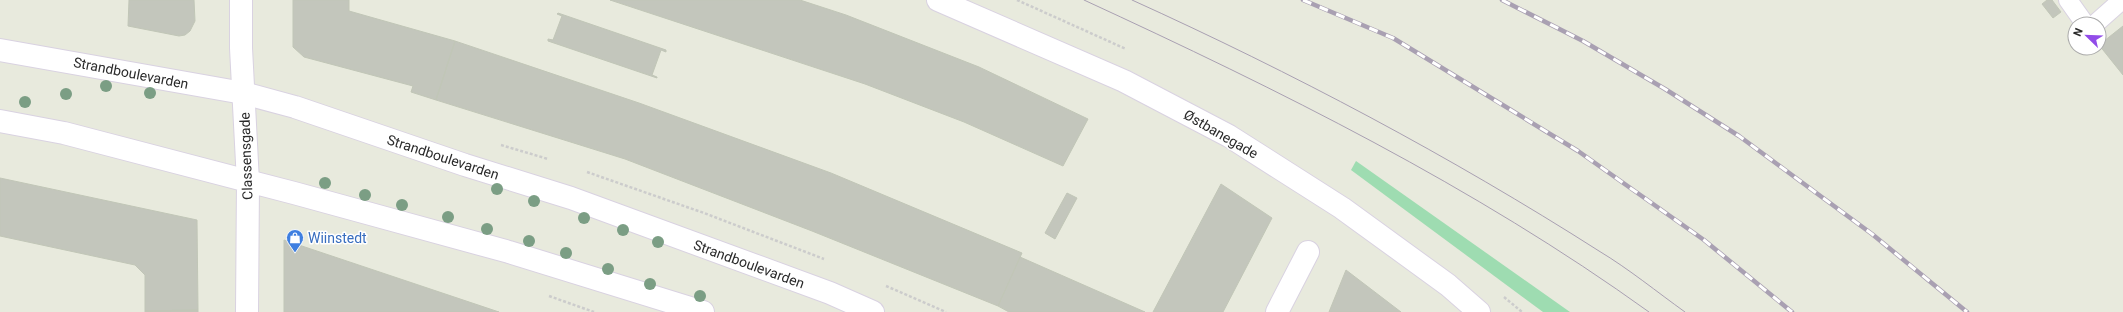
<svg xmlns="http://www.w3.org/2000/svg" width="2123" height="312" viewBox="0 0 2123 312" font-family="Roboto,sans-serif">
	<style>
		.green { fill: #9edcb1 }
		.building { fill: #c3c6bc; stroke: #c1c6b7 }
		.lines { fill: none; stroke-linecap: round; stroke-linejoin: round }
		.lane-casing { stroke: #d9d2e1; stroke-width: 20 }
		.street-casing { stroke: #d9d2e1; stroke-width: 24 }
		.secondary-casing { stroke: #d9d2e1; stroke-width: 24 }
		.path { stroke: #ccc; stroke-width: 2.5; stroke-dasharray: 3 2; stroke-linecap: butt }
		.lane { stroke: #fff; stroke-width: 18 }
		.street { stroke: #fff; stroke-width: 22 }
		.secondary { stroke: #fff; stroke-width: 22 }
		.tram { stroke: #a9a0b2; stroke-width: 1 }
		.rail-casing { stroke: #a9a0b2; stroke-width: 4.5 }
		.rail { stroke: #fff; stroke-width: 3; stroke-dasharray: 9; stroke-linecap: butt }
		.tree { fill: #7b9e84 }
		.labels { text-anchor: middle; stroke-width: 3; stroke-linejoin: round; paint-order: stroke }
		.street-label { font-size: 14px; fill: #2a2a2a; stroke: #fff }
		.shop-label { font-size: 14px; fill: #366cbe; stroke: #fff; text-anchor: start }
	</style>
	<rect width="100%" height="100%" fill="#e8eadd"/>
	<!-- green -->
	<path class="green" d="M1356 161 1570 312H1543L1351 170Z"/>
	<!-- building -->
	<path class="building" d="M129 0H194L195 21 190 31 185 35 179 36 128 26Z
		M293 0H349V11L455 41 436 100 411 92 413 86 304 57 293 47Z
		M610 0H800L846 15 979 67 1088 119 1063 166 964 122 865 84Z
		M2047 0H2052L2061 12 2053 18 2042 4Z
		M558 13 666 50V52L661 50 652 75 657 77V78L548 41V39L553 40 562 16 557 14Z
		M2123 26V75L2099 45Z
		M455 41 639 103 831 173 1022 253 998 306 812 231 625 159 436 100Z
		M0 178 197 220 198 310 145 311V275L135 265 0 236Z
		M1221 184 1272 218 1223 312H1153Z
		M1067 193 1077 198 1055 239 1045 233Z
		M284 240 499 312H284Z
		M1020 257 1145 312H1009L998 306Z
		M1346 270 1401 312H1329Z
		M198 310V312H145V311Z"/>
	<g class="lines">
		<defs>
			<path id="lane" d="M2068 0 2085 24
				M2095 24 2122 0"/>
			<path id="street" d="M241 0V48L248 182
				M938 0 1124 81 1229 136 1342 208 1448 285 1479 312
				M1277 312 1308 252"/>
			<path id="secondary" d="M0 50 243 93 295 107 465 165 571 198 830 293 873 312
				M0 121 64 133 294 193 509 252 703 312
				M247 312 248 182"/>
		</defs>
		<!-- lane casing -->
		<use href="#lane" class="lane-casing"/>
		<!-- street casing -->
		<use href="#street" class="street-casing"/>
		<!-- secondary casing -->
		<use href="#secondary" class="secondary-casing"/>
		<!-- path -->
		<path class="path" d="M1017 0 1126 49
			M501 145 548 159
			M587 172 704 213 824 259
			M886 286 946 312
			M549 296 594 312
			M1504 297 1522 312"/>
		<!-- lane -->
		<use href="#lane" class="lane"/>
		<!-- street -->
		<use href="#street" class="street"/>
		<!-- secondary -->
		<use href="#secondary" class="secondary"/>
		<!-- tram -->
		<path class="tram" d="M1084 0C1279 90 1474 186 1649 312
			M1132 0C1293 73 1450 156 1599 251 1629 269 1657 292 1685 312"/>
		<defs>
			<path id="rail" d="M1303 0 1393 38 1578 151 1704 240 1792 312
				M1502 0 1583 41 1665 89 1739 136 1872 234 1967 312"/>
		</defs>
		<!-- rail casing -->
		<use href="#rail" class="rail-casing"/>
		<!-- rail -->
		<use href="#rail" class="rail"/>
	</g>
	<!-- trees -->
	<g class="tree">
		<circle cx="106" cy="86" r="6"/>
		<circle cx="150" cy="93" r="6"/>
		<circle cx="66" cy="94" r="6"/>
		<circle cx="25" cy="102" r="6"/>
		<circle cx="325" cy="183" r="6"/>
		<circle cx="497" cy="189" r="6"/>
		<circle cx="365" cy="195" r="6"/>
		<circle cx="534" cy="201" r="6"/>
		<circle cx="402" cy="205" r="6"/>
		<circle cx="448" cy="217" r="6"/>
		<circle cx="584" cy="218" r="6"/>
		<circle cx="487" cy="229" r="6"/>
		<circle cx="623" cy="230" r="6"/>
		<circle cx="529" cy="241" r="6"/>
		<circle cx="658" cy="242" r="6"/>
		<circle cx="566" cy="253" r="6"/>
		<circle cx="608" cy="269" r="6"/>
		<circle cx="650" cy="284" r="6"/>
		<circle cx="700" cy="296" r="6"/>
	</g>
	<!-- icons -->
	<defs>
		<symbol id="shop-pin" viewBox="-11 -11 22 30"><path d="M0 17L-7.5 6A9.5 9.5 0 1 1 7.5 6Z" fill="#3f7fe0" stroke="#fff"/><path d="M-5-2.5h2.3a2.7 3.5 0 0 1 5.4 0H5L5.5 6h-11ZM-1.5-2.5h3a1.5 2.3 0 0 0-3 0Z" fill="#fff"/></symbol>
	</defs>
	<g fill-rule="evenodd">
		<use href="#shop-pin" x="285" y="228" width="20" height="27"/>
	</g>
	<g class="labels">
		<!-- street labels -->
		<g class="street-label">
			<text transform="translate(131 73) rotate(11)" y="5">Strandboulevarden</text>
			<text transform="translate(1221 134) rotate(30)" y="5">Østbanegade</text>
			<text transform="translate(246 156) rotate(-92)" y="5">Classensgade</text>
			<text transform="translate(443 157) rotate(18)" y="5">Strandboulevarden</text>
			<text transform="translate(749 264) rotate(20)" y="5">Strandboulevarden</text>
		</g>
		<!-- shop labels -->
		<g class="shop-label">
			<text x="308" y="243">Wiinstedt</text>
		</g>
	</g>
	<!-- north arrow -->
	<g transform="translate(2087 36) rotate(293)"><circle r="19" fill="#ffffff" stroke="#aaaaaa"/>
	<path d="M0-3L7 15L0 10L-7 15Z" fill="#924ce9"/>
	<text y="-6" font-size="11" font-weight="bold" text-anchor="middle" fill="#2a2a2a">N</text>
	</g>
</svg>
